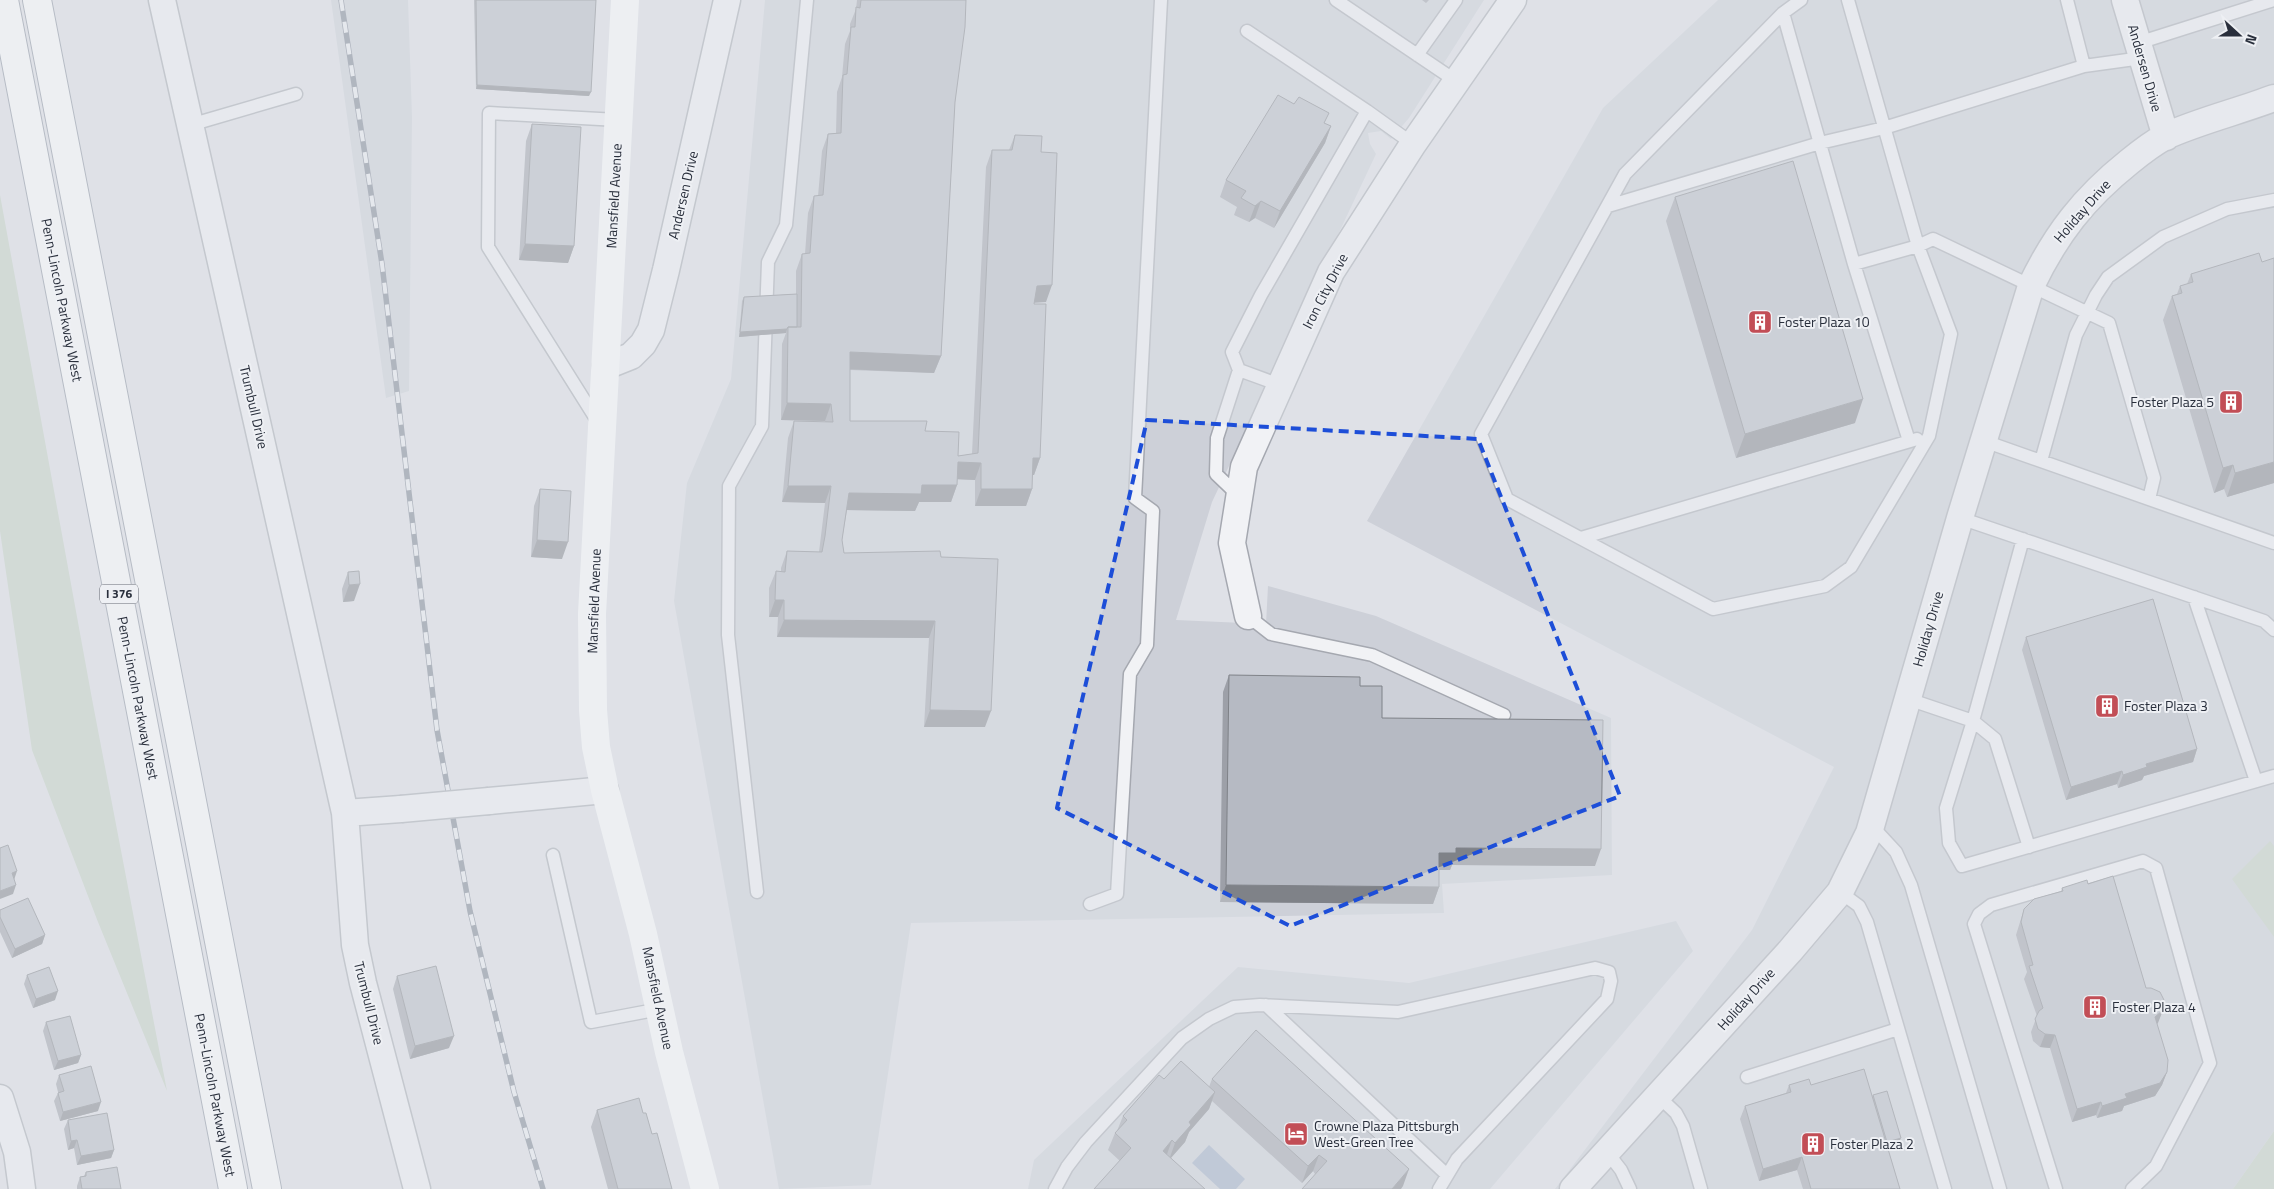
<svg xmlns="http://www.w3.org/2000/svg" width="2274" height="1189" viewBox="0 0 2274 1189" font-family="'Titillium Web',sans-serif">
	<style>
		.built { fill: #cdd0d8 }
		.green { fill: #c3d0c0 }
		.water { fill: #9cacc4 }
		.lines { fill: none; stroke-linecap: round; stroke-linejoin: round }
		.service-casing { stroke: #a5a8b0; stroke-width: 15 }
		.minor-casing { stroke: #a5a8b0; stroke-width: 29 }
		.motorway-casing { stroke: #878e9c; stroke-width: 30 }
		.service { stroke: #f1f2f5; stroke-width: 12 }
		.minor { stroke: #f1f2f5; stroke-width: 26 }
		.secondary { stroke: #fff; stroke-width: 28 }
		.motorway { stroke: #fff; stroke-width: 28 }
		.rail-casing { stroke: #79808f; stroke-width: 5.5 }
		.rail { stroke: #eef0f4; stroke-width: 4; stroke-dasharray: 11; stroke-linecap: butt }
		.minor-bridge-casing { stroke: #a5a8b0; stroke-width: 29; stroke-linecap: butt }
		.minor-bridge { stroke: #f1f2f5; stroke-width: 26 }
		.wall { fill: #9da0a8 }
		.shaded-wall { fill: #7f8288 }
		.building { fill: #b6bac3; stroke: #7f8288 }
		.marked { fill: none; stroke: #1d4ed8; stroke-width: 4; stroke-dasharray: 10 6; stroke-linejoin: round }
		.labels { text-anchor: middle; stroke-width: 4; stroke-linejoin: round; paint-order: stroke }
		.shield { fill: #eef0f4; stroke: #646973; stroke-width: 1 }
		.shield-label { font-size: 12px; font-weight: bold; fill: #292f3c }
		.street-label { font-size: 14px; fill: #292f3c; stroke: #eef0f4 }
		.poi-label { font-size: 14px; fill: #292f3c; stroke: #eef0f4; text-anchor: start }
	</style>
	<rect width="100%" height="100%" fill="#dfe1e7"/>
	<!-- built -->
	<path class="built" d="M331 0H408L412 117 409 391 386 398Z
		M765 0H1484L1409 118 1391 139 1381 131 1368 133 1370 144 1376 154 1212 502 1176 620 1266 624 1268 586 1376 616 1611 718 1612 875 1442 884 1444 913 911 923 871 1185 779 1189 674 601 687 483 731 379Z
		M1718 0H2274V1131L2233 1189H1555L1752 930 1834 767 1367 521 1603 108Z
		M1676 921 1693 951 1490 1189H1028L1034 1160 1238 967 1409 983Z"/>
	<!-- green -->
	<path class="green" d="M0 195 92 699 167 1091 98 922 32 750 0 531Z
		M2270 841 2274 846V937L2232 879Z
		M2274 1131V1189H2233Z"/>
	<!-- water -->
	<path class="water" d="M1209 1145 1245 1179 1236 1189H1220L1192 1163Z"/>
	<g class="lines">
		<defs>
			<path id="service" d="M1336 0 1456 81
				M1801 0 1783 13 1625 174 1481 434 1507 499 1713 609 1825 586 1851 567 1929 436 1951 334 1918 246 1848 0
				M2067 0 2084 66
				M1783 13 1854 264 1909 441
				M1247 31 1367 111
				M2138 43 2274 0
				M1417 55 1456 0
				M190 125 296 94
				M1608 206 1820 143 1884 128 2084 66 2142 58
				M1854 264 1918 246 1933 239 2109 323 2154 478 2149 499
				M1239 370 1217 438 1216 474 1239 496
				M1280 385 1239 370 1232 352 1261 295 1367 111 1413 144
				M598 422 488 247 489 113 618 120
				M1984 441 2274 543
				M2041 461 2076 335 2096 295 2108 277 2163 237 2227 209 2274 200
				M1960 518 2264 621 2274 630
				M1581 538 1917 439
				M2023 539 1973 721 1946 808 1949 843 1962 866 2274 776
				M2194 597 2256 781
				M1248 616 1271 634 1372 655 1504 715
				M1908 699 1973 721 1995 739 2029 847
				M1871 825 1896 852 1911 885 2000 1189
				M553 855 591 1022 660 1009
				M757 892 728 635 729 486 762 426 768 262 786 225 807 0
				M1840 892 1859 906 1867 922 1945 1189
				M1090 904 1117 894 1130 674 1147 645 1153 511 1135 498 1161 0
				M1266 1005 1447 1175
				M1747 1077 1898 1029
				M1658 1096 1676 1113 1683 1126 1701 1189
				M1607 1152 1621 1170 1630 1189
				M1055 1189 1067 1167 1086 1142 1182 1038 1209 1019 1234 1007 1260 1005 1398 1012 1595 968 1609 972 1611 981 1607 999 1457 1159 1439 1189
				M2056 1189 1974 924 1979 914 1991 905 2143 861 2156 868 2210 1063 2156 1166 2132 1189"/>
			<path id="minor" d="M162 0 345 813 355 945 363 983 417 1189
				M2125 0 2166 137
				M606 366 631 356 643 344 651 330 666 270 727 0
				M1248 616 1232 543 1244 467 1331 272 1413 144 1513 0
				M489 801 605 790
				M345 813 401 809
				M0 1098 17 1152 22 1189
				M1573 1189 1790 951 1840 892 1869 833 1960 518 2031 286C2056 234 2084 198 2129 162 2140 153 2153 143 2166 136 2199 121 2240 111 2274 98"/>
			<path id="motorway" d="M4 0 233 1189
				M37 0 267 1189"/>
		</defs>
		<!-- service casing -->
		<use href="#service" class="service-casing"/>
		<!-- minor casing -->
		<use href="#minor" class="minor-casing"/>
		<!-- motorway casing -->
		<use href="#motorway" class="motorway-casing"/>
		<!-- service -->
		<use href="#service" class="service"/>
		<!-- minor -->
		<use href="#minor" class="minor"/>
		<!-- secondary -->
		<path class="secondary" d="M625 0 592 614 593 710 596 747 605 790 643 934 669 1052 705 1189"/>
		<!-- motorway -->
		<use href="#motorway" class="motorway"/>
		<defs>
			<path id="rail" d="M341 0 382 264 437 730 470 911 514 1092 543 1189"/>
		</defs>
		<!-- rail casing -->
		<use href="#rail" class="rail-casing"/>
		<!-- rail -->
		<use href="#rail" class="rail"/>
		<defs>
			<path id="minor-bridge" d="M401 809 489 801"/>
		</defs>
		<!-- minor-bridge casing -->
		<use href="#minor-bridge" class="minor-bridge-casing"/>
		<!-- minor-bridge -->
		<use href="#minor-bridge" class="minor-bridge"/>
	</g>
	<!-- wall -->
	<path class="wall" d="M474 0H596L589 96 476 89Z
		M857 0H966L955 102 941 356 934 373 850 370V421L925 431 958 456 972 454 986 167 992 150H1009L1015 135 1041 152 1046 302H1034L1040 458 1034 475H1032V489L1026 506H975V480L957 479V485L951 502H919L915 511 847 510 842 540 844 553 941 557 985 727H924L929 638 777 637 778 617H769V588L776 571 781 572V568L787 551 819 552 825 503 782 502 788 438 794 421 825 422V421L781 420 782 344 786 333 739 337 742 301 744 297 796 294V271L802 254H805L808 213 814 196H818L822 151 828 134 836 133 837 92 842 77 845 44 850 31V24L856 9Z
		M1422 0H1429L1426 3Z
		M532 124 574 246 568 263 519 260 526 141Z
		M1325 124 1331 126 1325 143 1274 228 1255 218 1249 222 1234 215 1237 207 1220 197 1226 180Z
		M1675 197 1855 423 1736 458 1666 221Z
		M2191 274 2274 483 2227 497 2224 489 2214 493 2163 320 2172 296 2177 294 2180 286 2187 284Z
		M540 489 562 559 531 557 534 506Z
		M348 572 354 601 343 602 342 589Z
		M2026 637 2197 749 2193 762 2144 776 2142 780 2118 788 2117 784 2066 800 2022 650Z
		M1229 675 1360 686 1382 718 1595 866 1452 865 1450 870H1439V887L1433 904 1220 902 1223 692Z
		M2088 884 2146 988 2163 1010 2157 1024 2167 1072 2162 1085 2155 1096 2124 1106 2122 1111 2097 1118 2096 1115 2072 1122 2050 1048 2040 1047 2033 1041 2031 1032 2037 1016 2024 979 2027 972 2016 935 2024 909 2061 892 2062 888Z
		M0 910 45 935 42 944 12 958 0 932Z
		M27 975 55 1000 33 1008 24 984Z
		M397 976 449 1048 410 1059 393 989Z
		M46 1022 81 1055 78 1063 54 1070 43 1031Z
		M59 1075 98 1111 60 1121 54 1101 58 1093V1092L56 1084Z
		M1164 1079 1209 1087 1212 1079 1403 1186 1315 1174 1313 1171 1302 1183 1212 1101 1209 1109 1189 1132 1185 1142 1171 1158 1120 1161 1108 1150 1115 1133 1117 1131 1123 1116Z
		M1789 1085H1811L1872 1097 1873 1095 1897 1146 1888 1149 1900 1189H1803L1797 1170 1759 1181 1740 1119 1745 1106 1786 1093Z
		M597 1110 643 1113 652 1134 672 1189H608L591 1127Z
		M68 1120 114 1150 111 1158 77 1165 74 1148 68 1150 64 1129Z
		M86 1172 121 1189H77V1186L80 1177 84 1176Z"/>
	<!-- shaded-wall -->
	<path class="shaded-wall" d="M477 85 591 92 589 96 476 89Z
		M1331 126 1325 143 1274 228 1280 211Z
		M1261 201 1255 218 1249 222 1255 206Z
		M525 244 574 246 568 263 519 260Z
		M1052 285 1046 302 1031 303 1037 286Z
		M787 329 786 333 739 337 740 332Z
		M850 352 941 356 934 373 844 369Z
		M1863 399 1855 423 1736 458 1745 434Z
		M787 403 831 404 825 421 781 420Z
		M1033 458H1040L1034 475H1027Z
		M958 462 981 463 975 480 952 479Z
		M2274 462V483L2227 497 2235 473Z
		M2233 465 2224 489 2214 493 2223 468Z
		M922 485H957L951 502H919L915 511 843 510 849 493Z
		M788 486H831L825 503 782 502Z
		M981 489H1032L1026 506H975Z
		M537 540 568 542 562 559 531 557Z
		M360 584 354 601 343 602 349 585Z
		M775 600H784L778 617H769Z
		M784 620 935 621 929 638 777 637Z
		M930 710 991 711 985 727H924Z
		M2197 749 2193 762 2144 776 2142 780 2118 788 2123 775 2146 764Z
		M2122 771 2117 784 2066 800 2071 787Z
		M1456 848 1601 849 1595 866 1452 865 1450 870H1433L1439 853Z
		M17 871 14 880 12 873Z
		M16 885 13 894 0 899V891Z
		M1226 885 1439 887 1433 904 1220 902Z
		M45 935 42 944 12 958 15 949Z
		M58 991 55 1000 33 1008 36 999Z
		M2163 1010 2158 1023 2150 1030 2155 1017Z
		M2045 1034 2055 1035 2050 1048 2040 1047Z
		M454 1036 449 1048 410 1059 415 1046Z
		M81 1055 78 1063 54 1070 58 1061Z
		M2167 1072 2162 1085 2155 1096 2124 1106 2122 1111 2097 1118 2102 1106Z
		M1215 1092 1209 1109 1189 1132 1185 1142 1169 1160 1175 1143 1189 1122Z
		M101 1102 98 1111 60 1121 63 1112Z
		M2101 1102 2096 1115 2072 1122 2077 1109Z
		M1901 1138 1897 1146 1884 1150 1887 1142Z
		M77 1140 74 1148 68 1150 71 1141Z
		M1172 1140 1166 1157 1163 1151Z
		M114 1150 111 1158 77 1165 81 1156Z
		M1319 1155 1313 1171 1302 1183 1308 1166Z
		M1802 1157 1797 1170 1759 1181 1763 1169Z
		M1409 1169 1403 1186 1401 1189H1392Z"/>
	<!-- building -->
	<path class="building" d="M476 0H596L591 92 477 85Z
		M861 0H966L965 27 955 102 941 356 850 352V421H927L925 431 959 432 958 456 978 453 992 150H1012L1015 135 1042 136 1041 152 1057 153 1052 285 1037 286 1034 304H1046L1040 458H1033L1032 489H981V463L958 462 957 485H922L921 494 849 493 842 540 844 553 940 551 941 557 998 559 991 711 930 710 935 621 784 620V600H775L776 571 785 572 787 551 822 552 825 536 831 486H788L794 421 833 422 831 404 787 403 788 327H801L802 254 810 253 814 196 823 195 828 134 841 133 843 75 847 74 851 27H855L856 7 860 8Z
		M1278 95 1294 104 1299 97 1329 113 1324 123 1331 126 1280 211 1261 201 1255 206 1241 198 1246 191 1226 180Z
		M532 124 581 127 574 246 525 244Z
		M1793 161 1863 399 1745 434 1675 197Z
		M2259 253 2262 262 2274 258V462L2235 473 2233 465 2223 468 2172 296 2182 293 2180 286 2193 282 2191 274Z
		M797 294V327H788L787 329 740 332 744 297Z
		M540 489 571 491 568 542 537 540Z
		M359 571 360 584 349 585 348 572Z
		M2153 599 2197 749 2146 764 2147 767 2123 775 2122 771 2071 787 2026 637Z
		M1229 675 1360 677V686H1382V718L1603 720 1601 849 1456 848V853H1439V887L1226 885Z
		M8 845 17 871 12 873 16 885 0 891V848Z
		M2113 876 2146 988H2151L2160 992 2164 1000 2163 1010 2155 1017 2168 1060 2167 1072 2160 1083 2125 1094 2127 1098 2102 1106 2101 1102 2077 1109 2055 1035 2045 1034 2038 1029 2035 1019 2039 1011 2043 1008 2029 966 2033 965 2021 922 2024 909 2034 899 2063 891 2062 888 2087 880 2088 884Z
		M28 898 45 935 15 949 0 917V910Z
		M436 966 454 1036 415 1046 397 976Z
		M49 967 58 991 36 999 27 975Z
		M70 1016 81 1055 58 1061 46 1022Z
		M1256 1030 1409 1169 1392 1189H1302L1327 1161 1319 1155 1308 1166 1212 1079Z
		M1181 1061 1215 1092 1189 1122 1191 1125 1175 1143 1172 1140 1163 1151 1205 1189H1094L1131 1148 1115 1133 1127 1120 1123 1116 1159 1075 1164 1079Z
		M91 1066 101 1102 63 1112 58 1093 64 1091 59 1075Z
		M1864 1069 1900 1189H1811L1802 1157 1763 1169 1745 1106 1791 1092 1789 1085 1809 1079 1811 1085Z
		M1887 1091 1901 1138 1887 1142 1873 1095Z
		M639 1098 643 1113H646L652 1134 657 1133 672 1189H618L597 1110Z
		M107 1113 114 1150 81 1156 77 1140 71 1141 68 1120Z
		M117 1167 121 1189H82L80 1177 86 1176V1172Z"/>
	<!-- marked area -->
	<path d="M0 0H2274V1189H0ZM1147 420 1478 439 1620 796 1290 926 1057 808Z" fill="#dfe1e7" fill-opacity=".55" fill-rule="evenodd"/>
	<path class="marked" d="M1147 420 1478 439 1620 796 1290 926 1057 808Z"/>
	<!-- icons -->
	<defs>
		<symbol id="building-square" viewBox="-11 -11 22 22"><rect x="-9" y="-9" width="18" height="18" rx="4" fill="#c24e56" stroke="#eef0f4"/><path d="M-4-6H4V6H1V3H-1V6H-4ZM-2.5-4.3h1.7v1.8h-1.7ZM.8-4.3h1.7v1.8H.8ZM-2.5-1h1.7V.8h-1.7ZM.8-1h1.7V.8H.8Z" fill="#fff"/></symbol>
		<symbol id="hotel-square" viewBox="-11 -11 22 22"><rect x="-9" y="-9" width="18" height="18" rx="4" fill="#c24e56" stroke="#eef0f4"/><path d="M-6-4.5h1.5V1H6V5H4.5V3h-9V5H-6ZM-4 0a1.8 1.8 0 1 1 3.6 0ZM.5 0V-2.5h3Q6-2.5 6 0Z" fill="#fff"/></symbol>
	</defs>
	<g fill-rule="evenodd">
		<use href="#building-square" x="1746" y="308" width="28" height="28"/>
		<use href="#building-square" x="2217" y="388" width="28" height="28"/>
		<use href="#building-square" x="2093" y="692" width="28" height="28"/>
		<use href="#building-square" x="2081" y="993" width="28" height="28"/>
		<use href="#hotel-square" x="1282" y="1120" width="28" height="28"/>
		<use href="#building-square" x="1799" y="1130" width="28" height="28"/>
	</g>
	<g class="labels">
		<!-- shield labels -->
		<rect class="shield" x="100" y="584.5" width="38" height="19" rx="4"/>
		<g class="shield-label">
			<text x="119" y="598">I 376</text>
		</g>
		<!-- street labels -->
		<g class="street-label">
			<text transform="translate(2145 68) rotate(74)" y="5">Andersen Drive</text>
			<text transform="translate(683 195) rotate(-77)" y="5">Andersen Drive</text>
			<text transform="translate(614 196) rotate(-87)" y="5">Mansfield Avenue</text>
			<text transform="translate(2082 211) rotate(-49)" y="5">Holiday Drive</text>
			<text transform="translate(1325 291) rotate(-63)" y="5">Iron City Drive</text>
			<text transform="translate(62 300) rotate(79)" y="5">Penn-Lincoln Parkway West</text>
			<text transform="translate(254 407) rotate(77)" y="5">Trumbull Drive</text>
			<text transform="translate(594 601) rotate(-88)" y="5">Mansfield Avenue</text>
			<text transform="translate(1928 629) rotate(-74)" y="5">Holiday Drive</text>
			<text transform="translate(138 698) rotate(79)" y="5">Penn-Lincoln Parkway West</text>
			<text transform="translate(658 998) rotate(78)" y="5">Mansfield Avenue</text>
			<text transform="translate(1746 999) rotate(-48)" y="5">Holiday Drive</text>
			<text transform="translate(369 1003) rotate(76)" y="5">Trumbull Drive</text>
			<text transform="translate(215 1095) rotate(79)" y="5">Penn-Lincoln Parkway West</text>
		</g>
		<!-- poi labels -->
		<g class="poi-label">
			<text x="1778" y="327">Foster Plaza 10</text>
			<text x="2214" y="407" text-anchor="end">Foster Plaza 5</text>
			<text x="2124" y="711">Foster Plaza 3</text>
			<text x="2112" y="1012">Foster Plaza 4</text>
			<text x="1314" y="1131">Crowne Plaza Pittsburgh<tspan x="1314" dy="16">West-Green Tree</tspan></text>
			<text x="1830" y="1149">Foster Plaza 2</text>
		</g>
	</g>
	<!-- north arrow -->
	<g transform="translate(2239 35) rotate(111)" stroke="#eef0f4" stroke-width="4" paint-order="stroke">
	<path d="M0-4L9 19L0 12L-9 19Z" fill="#292f3c"/>
	<text y="-8" font-size="14" font-weight="bold" text-anchor="middle" fill="#292f3c">N</text>
	</g>
</svg>
